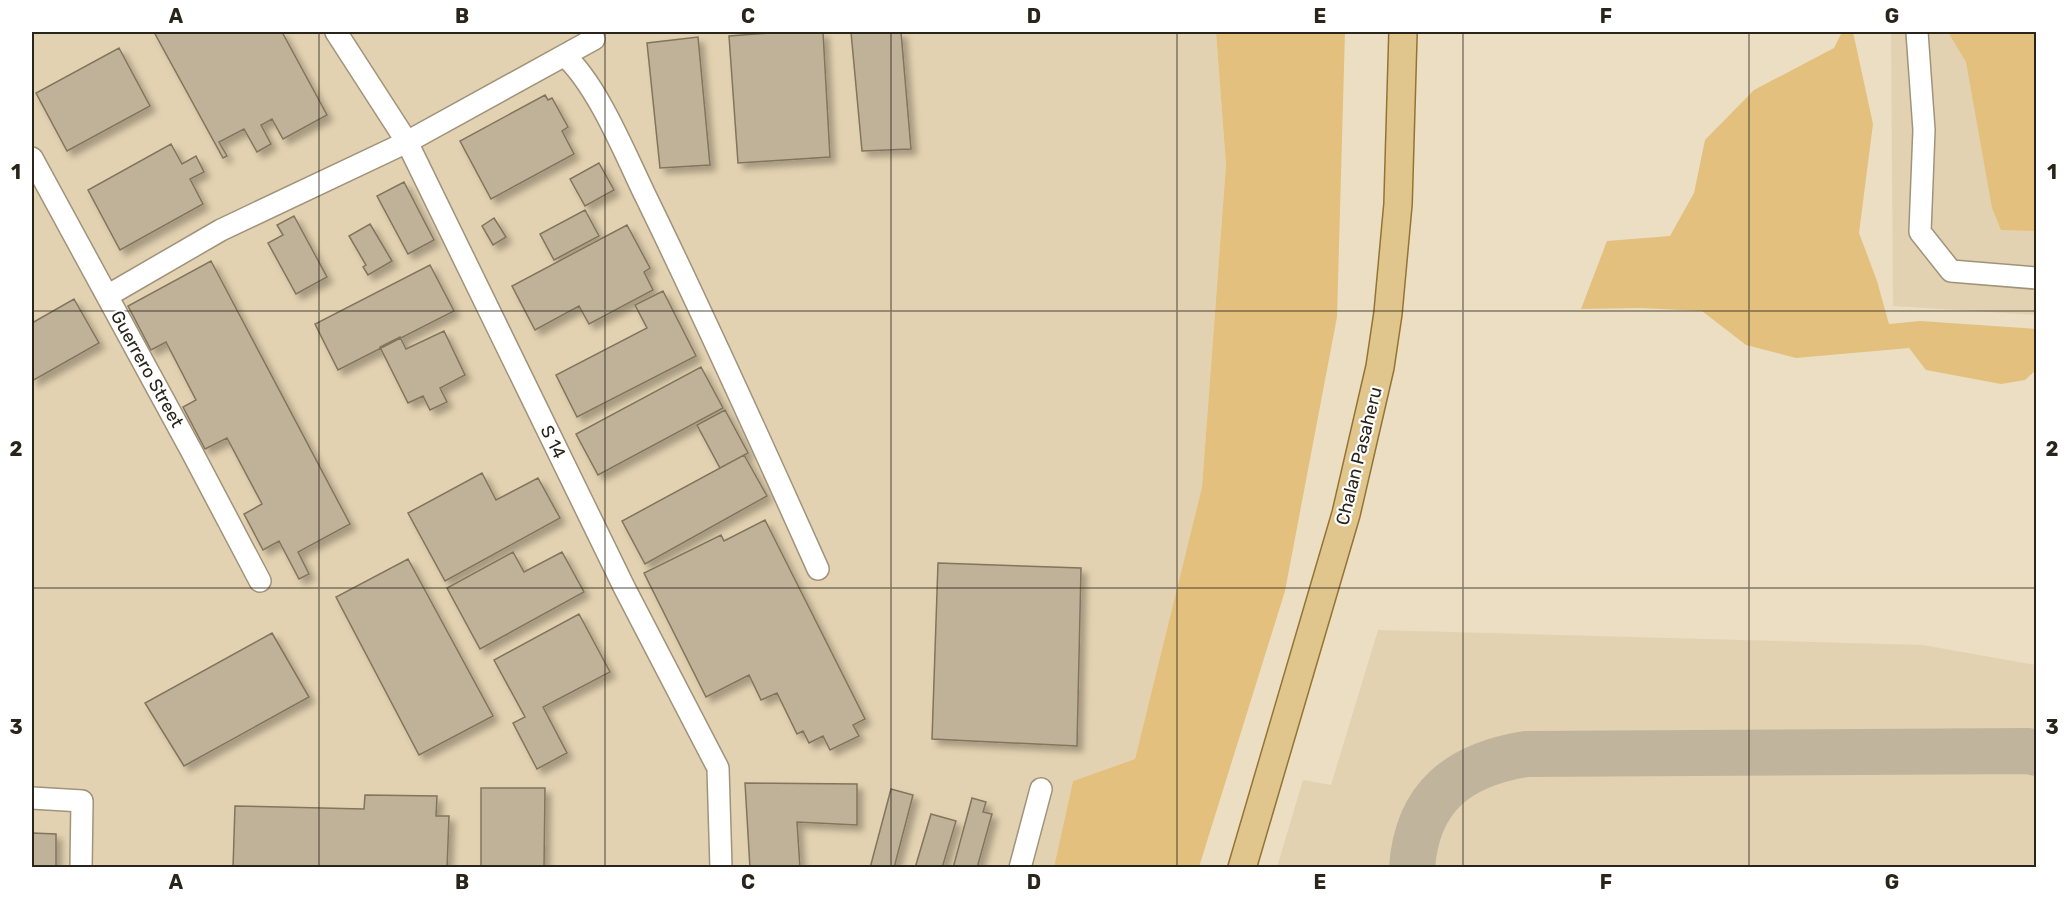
<svg xmlns="http://www.w3.org/2000/svg" width="2068" height="899" viewBox="0 0 2068 899" font-family="Rubik,sans-serif">
	<style>
		.built { fill: #e3d2b1 }
		.green { fill: #e3c07d }
		.lines { fill: none; stroke-linecap: round; stroke-linejoin: round }
		.taxiway { stroke: #c0b49c; stroke-width: 46 }
		.building { fill: #c0b298; stroke: #81755d; stroke-width: 1.5; filter: url(#shadow) }
		.minor-casing { stroke: #a0937a; stroke-width: 24 }
		.major-casing { stroke: #937433; stroke-width: 30 }
		.minor { stroke: #fff; stroke-width: 21 }
		.major { stroke: #e0c58c; stroke-width: 27 }
		.grid { fill: none; stroke: #2a251b; stroke-width: 1.5; stroke-opacity: 0.55 }
		.labels { text-anchor: middle; stroke-width: 4.5; stroke-linejoin: round; paint-order: stroke }
		.street-label { font-size: 18px; fill: #2a251b; stroke: #fff }
		.neatline { fill: none; stroke: #2a251b; stroke-width: 2 }
		.grid-label { font-size: 20px; text-anchor: middle; font-weight: bold; fill: #2a251b }
	</style>
	<defs>
		<filter id="shadow"><feDropShadow dx="5.5" dy="5.5" stdDeviation="3" flood-color="#0004"/></filter>
	</defs>
	<rect width="100%" height="100%" fill="#ecdec3"/>
	<!-- built -->
	<path class="built" d="M32 32H1216L1226 165 1202 487 1135 759 1073 781 1054 867H32Z
		M1891 32H2036V315L1893 306Z
		M1378 630 1923 645 2036 665V867H1277L1303 780 1331 785Z"/>
	<!-- green -->
	<path class="green" d="M1216 32H1345L1337 317 1285 591 1199 867H1054L1073 781 1135 759 1202 487 1226 165Z
		M1842 32H1853L1873 124 1859 233 1877 281 1889 324 1920 321 2036 329V370L2025 380 2001 384 1926 370 1909 348 1796 358 1746 345 1702 311 1640 308 1581 309 1607 241 1670 236 1694 193 1705 140 1754 90 1834 48Z
		M1948 32H2036V231L2001 230 1992 208 1966 62Z"/>
	<g class="lines">
		<!-- taxiway -->
		<path class="taxiway" d="M1412 868C1417 796 1459 765 1526 754L2028 751 2036 753"/>
	</g>
	<!-- building -->
	<path class="building" d="M154 32H282L327 115 283 139 272 119 261 125 271 144 257 152 244 129 219 142 227 156 223 158Z
		M783 32H823L830 157 738 163 729 36Z
		M851 32H901L911 149 862 151Z
		M698 37 710 165 660 168 647 43Z
		M119 48 150 106 67 151 36 93Z
		M545 95 548 100 552 98 568 127 562 131 574 154 491 199 460 141Z
		M171 144 182 164 196 156 204 172 190 179 203 204 120 250 88 190Z
		M599 163 614 190 585 206 570 179Z
		M404 182 434 240 408 254 377 196Z
		M585 210 599 236 554 260 540 234Z
		M294 216 327 277 296 294 268 243 283 235 277 225Z
		M494 218 506 237 493 245 482 226Z
		M370 224 392 261 368 275 363 267 366 265 349 236Z
		M627 225 650 268 644 272 653 290 589 324 579 306 535 330 512 286Z
		M211 261 350 524 298 552 309 574 299 579 279 541 263 550 244 514 262 504 227 438 205 449 183 407 196 400 166 342 151 350 128 306Z
		M430 265 454 311 338 370 315 324Z
		M663 291 696 356 577 417 556 375 647 328 635 305Z
		M74 299 99 343 32 381V323Z
		M444 331 465 375 440 388 447 402 430 410 423 396 408 403 380 347 400 337 406 349Z
		M701 367 723 408 598 475 576 434Z
		M725 410 748 453 720 468 697 425Z
		M744 455 767 496 645 564 622 521Z
		M482 473 496 500 538 478 560 518 445 581 408 513Z
		M765 520 865 719 853 725 859 736 830 750 823 736 809 743 803 731 797 734 777 693 761 700 749 675 706 697 644 573 721 535 724 541Z
		M513 552 524 572 562 552 584 592 480 649 447 588Z
		M408 559 493 716 419 755 336 597Z
		M938 563 1081 568 1077 746 932 739Z
		M579 614 610 672 543 707 567 753 537 769 513 723 525 717 494 660Z
		M272 633 309 697 184 766 145 703Z
		M745 783 857 784V825L797 822 800 868H750Z
		M481 788H545L544 868H481Z
		M891 789 913 795 894 868H870Z
		M365 795 437 796 436 816H449L447 868H233L235 806 364 809Z
		M972 798 986 802 983 812 992 814 977 868H953Z
		M931 814 956 821 942 868H915Z
		M32 833 56 834V868H32Z"/>
	<g class="lines">
		<defs>
			<path id="minor" d="M336 32 407 142 624 587 718 768 721 868
				M1917 32 1924 130 1920 232 1951 271 2036 278
				M565 56C598 86 626 156 646 197 706 320 762 444 818 569
				M32 158 192 452 260 581
				M107 296 221 230 407 142 594 39
				M32 798 82 801 81 868
				M1020 868 1041 789"/>
			<path id="major" d="M1242 868 1346 514 1380 367 1388 313 1398 204 1403 32"/>
		</defs>
		<!-- minor casing -->
		<use href="#minor" class="minor-casing"/>
		<!-- major casing -->
		<use href="#major" class="major-casing"/>
		<!-- minor -->
		<use href="#minor" class="minor"/>
		<!-- major -->
		<use href="#major" class="major"/>
	</g>
	<!-- grid -->
	<path class="grid" d="M319 32V868M605 32V868M891 32V868M1177 32V868M1463 32V868M1749 32V868M32 311H2036M32 588H2036"/>
	<g class="labels">
		<!-- street labels -->
		<g class="street-label">
			<text transform="translate(147 369) rotate(61)" y="6">Guerrero Street</text>
			<text transform="translate(553 442) rotate(64)" y="6">S 14</text>
			<text transform="translate(1359 456) rotate(-76)" y="6">Chalan Pasaheru</text>
		</g>
	</g>
	<!-- border -->
	<rect width="2068" height="899" fill="none" stroke="#ffffff" stroke-width="66"/>
	<rect x="33" y="33" width="2002" height="833" class="neatline"/>
	<g class="grid-label">
		<text x="176" y="23">A</text>
		<text x="462" y="23">B</text>
		<text x="748" y="23">C</text>
		<text x="1034" y="23">D</text>
		<text x="1320" y="23">E</text>
		<text x="1606" y="23">F</text>
		<text x="1892" y="23">G</text>
		<text x="16" y="179">1</text>
		<text x="2052" y="179">1</text>
		<text x="16" y="456">2</text>
		<text x="2052" y="456">2</text>
		<text x="16" y="734">3</text>
		<text x="2052" y="734">3</text>
		<text x="176" y="889">A</text>
		<text x="462" y="889">B</text>
		<text x="748" y="889">C</text>
		<text x="1034" y="889">D</text>
		<text x="1320" y="889">E</text>
		<text x="1606" y="889">F</text>
		<text x="1892" y="889">G</text>
	</g>
</svg>
